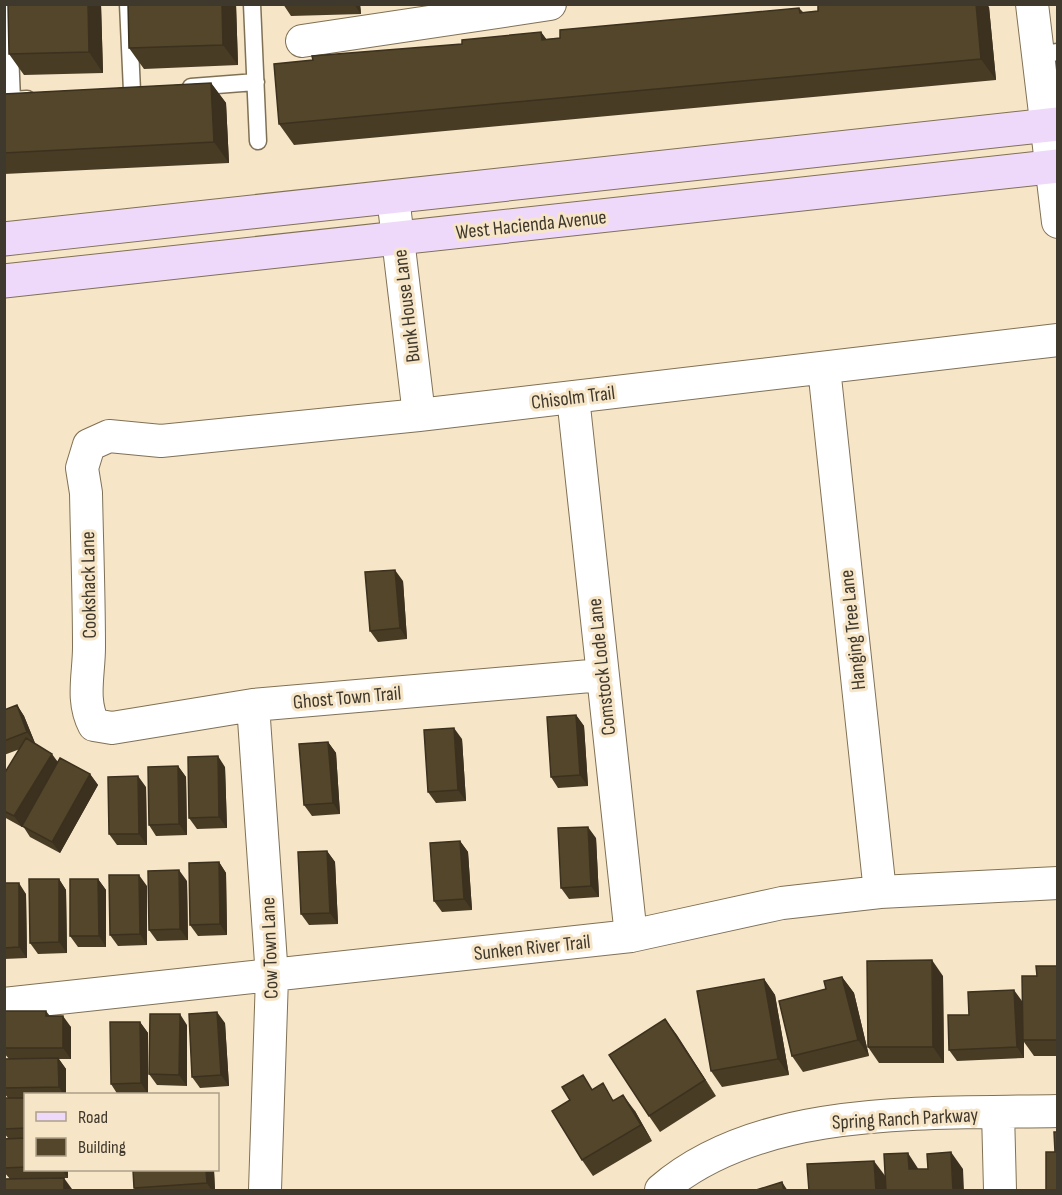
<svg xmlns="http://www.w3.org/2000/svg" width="1062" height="1195" font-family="'Sofia Sans Condensed',sans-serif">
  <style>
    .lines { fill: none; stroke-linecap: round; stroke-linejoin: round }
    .lane-casing { stroke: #807155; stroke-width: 19 }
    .street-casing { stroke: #807155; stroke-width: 34 }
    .secondary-casing { stroke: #807155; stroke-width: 35 }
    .lane { stroke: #fff; stroke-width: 16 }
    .street { stroke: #fff; stroke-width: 32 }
    .secondary { stroke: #efd9fb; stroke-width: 33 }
    .wall { fill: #483c25 }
    .shaded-wall { fill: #3b311e }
    .building { fill: #54462b; stroke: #3b311e; stroke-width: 1.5 }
    .labels { text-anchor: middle; stroke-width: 6; stroke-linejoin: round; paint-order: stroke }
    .street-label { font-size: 20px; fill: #3f382c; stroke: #f6e5c7 }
  </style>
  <rect width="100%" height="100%" fill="#f6e5c7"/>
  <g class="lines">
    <g class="lane-casing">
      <path id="lane" d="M8,4l4,96 15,-1
        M128,4l4,87
        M252,4l6,137
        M1036,55l22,-3
        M191,87l65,-5"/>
    </g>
    <g class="street-casing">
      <path id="street" d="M1032,4l26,218
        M302,41l248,-37
        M393,197l26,218
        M824,368l56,524
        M573,397l58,539
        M602,675l-349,30 -141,23 -18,-3c-13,-25 -5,-50 -5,-78 0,-51 -2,-103 -3,-154l-4,-25 7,-23 20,-9 52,5 258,-26 639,-75
        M253,705l19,272 -7,213
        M4,1004l627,-68 151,-33 98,-11 178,-9
        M998,1112l2,78
        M661,1190c101,-87 271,-76 397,-79"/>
    </g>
    <g class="secondary-casing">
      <path id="secondary" d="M4,239l1054,-115
        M4,281l1054,-115"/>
    </g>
    <use href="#lane" class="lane"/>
    <use href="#street" class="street"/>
    <use href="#secondary" class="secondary"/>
  </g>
  <path class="wall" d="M101,4l2,69 -79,2 -15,-21z
    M128,4h108l2,61 -94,4 -15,-21z
    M283,4h77l1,10 -70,2z
    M989,7l7,73 -702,65 -15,-21 34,-64 149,-16 79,-12 5,7 14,-1 239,-30 4,4z
    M211,83l15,20 3,60 -225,11v-80z
    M403,581l4,58 -29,3 -8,-11z
    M17,705l7,11 11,27h-1l24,19 32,12 8,11 -38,68 -30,-16 -7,-11 -1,1 -18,-10v-43l16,-25 -16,6v-45z
    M576,715l8,11 4,60 -30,2 -7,-11z
    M462,739l4,62 -30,2 -8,-11z
    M328,742l8,11 4,61 -28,2 -8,-11z
    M178,766l8,11 1,58 -31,1 -7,-11z
    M225,767l2,61 -30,1 -8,-11z
    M146,787l1,58h-30l-8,-11z
    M596,838l3,59 -30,2 -8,-11z
    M460,841l8,11 4,58 -30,2 -8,-11z
    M327,851l8,11 3,62 -29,1 -8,-11z
    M219,862l7,11 1,62 -29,1 -8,-11z
    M59,879l7,11 1,63 -29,1 -8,-11z
    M98,879l8,11v57h-28l-8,-11z
    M187,881l1,59 -31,1 -8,-11z
    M4,883l22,11 1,64 -23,1z
    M147,886v59l-29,1 -8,-11z
    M1058,966v90h-24l-10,-14v16l-67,3 -8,-11 20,-35 53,-14v14l15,-39z
    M943,976l1,87h-65l-11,-16z
    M842,977l12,16 15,63 -66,16 -11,-16 34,-67z
    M764,979l11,16 14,80 -67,12 -11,-16z
    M4,1011h42l4,5 21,11v32h-12l7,10v26h-40v75h42v8l-58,1 -6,-7v-33l4,-1 -4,-5v-35h4l-4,-5v-34h5l-5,-6z
    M665,1019l51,77 -56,36 -11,-16z
    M140,1022l8,11v61l-30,1 -7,-11z
    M225,1023l4,63 -29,2 -8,-11z
    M187,1025v61l-30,-1 -8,-11z
    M593,1089l42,22 17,30 -59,35 -11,-16z
    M214,1170l1,21h-79l-2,-3z"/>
  <path class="shaded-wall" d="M88,4h13l2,69 -14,-21z
    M222,4h14l2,61 -15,-20z
    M354,4h6l1,10z
    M976,4h11l2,3 7,73 -15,-21z
    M541,32l15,20 -14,-12z
    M211,83l15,20 3,60 -15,-21z
    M395,570l8,11 4,58 -7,-11z
    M17,705l7,11 11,27 -8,-11z
    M576,715l8,11 4,60 -8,-11z
    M454,728l8,11 4,62 -8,-11z
    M328,742l8,11 4,61 -7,-11z
    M52,754l8,11 -38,62 -8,-11z
    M218,756l7,11 2,61 -8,-11z
    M178,766l8,11 1,58 -8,-11z
    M90,774l8,11 -38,68 -8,-11z
    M138,776l8,11 1,58 -8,-11z
    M588,827l8,11 3,59 -8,-11z
    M460,841l8,11 4,58 -8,-11z
    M327,851l8,11 3,62 -8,-11z
    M219,862l7,11 1,62 -7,-11z
    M179,870l8,11 1,59 -8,-11z
    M139,875l8,11v59l-7,-11z
    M59,879l7,11 1,63 -8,-11z
    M98,879l8,11v57l-7,-11z
    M19,883l7,11 1,64 -8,-11z
    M932,960l11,16 1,87 -11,-16z
    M842,977l12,16 15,63 -11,-16z
    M764,979l11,16 14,80 -11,-16z
    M1014,990l8,11 2,39h-1l1,2v16l-7,-11z
    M217,1012l8,11 4,63 -8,-11z
    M180,1014l7,11v61l-8,-11z
    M63,1016l8,11v32l-8,-11z
    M665,1019l12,16 39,61 -11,-16z
    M140,1022l8,11v61l-7,-11z
    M58,1058l8,11v26h-2l-5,-8z
    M623,1095l12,16 17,30 -11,-16z
    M951,1152l12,17 1,22h-11z
    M908,1153l11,17 -10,-1z
    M874,1161l12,16v14h-10z
    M62,1170h6v8z
    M206,1170h8l1,21h-3l-5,-8z
    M64,1178l8,11v2h-8z
    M782,1182l6,9h-4z"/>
  <path class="building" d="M8,4h80l1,48 -80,2z
    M128,4h94l1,41 -94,3z
    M818,4h158l5,55 -702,65 -5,-60 39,-4 -1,-4 150,-12v-4l79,-8 1,8 18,-2v-8l239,-22 1,5 18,-2z
    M211,83l3,59 -210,11v-59z
    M395,570l5,58 -30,3 -5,-59z
    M17,705l10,27 -23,9v-31z
    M576,715l4,60 -29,2 -4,-60z
    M454,728l4,62 -30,2 -4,-62z
    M26,738l26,16 -38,62 -10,-5v-37z
    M328,742l5,61 -29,2 -5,-61z
    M218,756l1,61 -30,1 -1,-61z
    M60,758l30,16 -38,68 -30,-16z
    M178,766l1,58 -30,1 -1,-58z
    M138,776l1,58h-30l-1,-57z
    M588,827l3,59 -30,2 -3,-60z
    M460,841l4,58 -30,2 -4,-58z
    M327,851l3,62 -29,1 -3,-62z
    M219,862l1,62 -30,1 -1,-62z
    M179,870l1,59 -31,1 -1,-59z
    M109,875h30l1,59 -30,1z
    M29,879h30v63l-29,1z
    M70,879h28l1,57h-29z
    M4,883h15v64l-15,1z
    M932,960l1,87h-65l-1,-86z
    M1036,966h22v74h-35l-1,-64h15z
    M842,977l16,63 -66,16 -13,-55 47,-12 -2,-8z
    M764,979l14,80 -67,12 -14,-80z
    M1014,990l3,57 -68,3 -1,-35h21l-1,-23z
    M4,1011h42v5h17v32h-59z
    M217,1012l4,63 -29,2 -3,-63z
    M150,1014h30l-1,61 -30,-1z
    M665,1019l40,61 -56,36 -40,-61z
    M110,1022h30l1,61 -30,1z
    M58,1058l1,29 -55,1v-29z
    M583,1075l9,15 11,-7 10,18 10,-6 18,30 -59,35 -30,-49 18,-11 -8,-13z
    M4,1098h22v30l-22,1z
    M1054,1132h4v59h-12v-39h9z
    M26,1138v29l-22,1v-29z
    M951,1152l2,39h-67l-2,-37 24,-1 1,16h19l-1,-15z
    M874,1161l2,30h-67l-2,-27z
    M133,1170h73l1,13 -73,5z
    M64,1178v13h-60v-12z
    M782,1182l2,9h-31z"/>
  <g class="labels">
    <g class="street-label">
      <text transform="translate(531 224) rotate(-6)" y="7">West Hacienda Avenue</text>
      <text transform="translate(406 306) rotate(-97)" y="7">Bunk House Lane</text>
      <text transform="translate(573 397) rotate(-7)" y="7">Chisolm Trail</text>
      <text transform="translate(88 585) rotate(-91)" y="7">Cookshack Lane</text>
      <text transform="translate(852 630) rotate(-96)" y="7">Hanging Tree Lane</text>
      <text transform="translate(601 667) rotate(-96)" y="7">Comstock Lode Lane</text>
      <text transform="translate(347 697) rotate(-5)" y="7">Ghost Town Trail</text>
      <text transform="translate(532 947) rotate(-6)" y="7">Sunken River Trail</text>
      <text transform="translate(269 948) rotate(-92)" y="7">Cow Town Lane</text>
      <text transform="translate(905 1118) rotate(-3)" y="7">Spring Ranch Parkway</text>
    </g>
  </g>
  <rect width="1062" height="1195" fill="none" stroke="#3f382c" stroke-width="12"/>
  <rect x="24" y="1093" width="195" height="78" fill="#f6e5c7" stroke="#ada089" stroke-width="1.5"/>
  <rect x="36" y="1112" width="30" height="9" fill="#efd9fb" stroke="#ada089" stroke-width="1.5"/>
  <text x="78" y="1123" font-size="18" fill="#3f382c">Road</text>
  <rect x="36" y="1138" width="30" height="18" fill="#54462b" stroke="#ada089" stroke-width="1.5"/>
  <text x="78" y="1153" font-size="18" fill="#3f382c">Building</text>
</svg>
